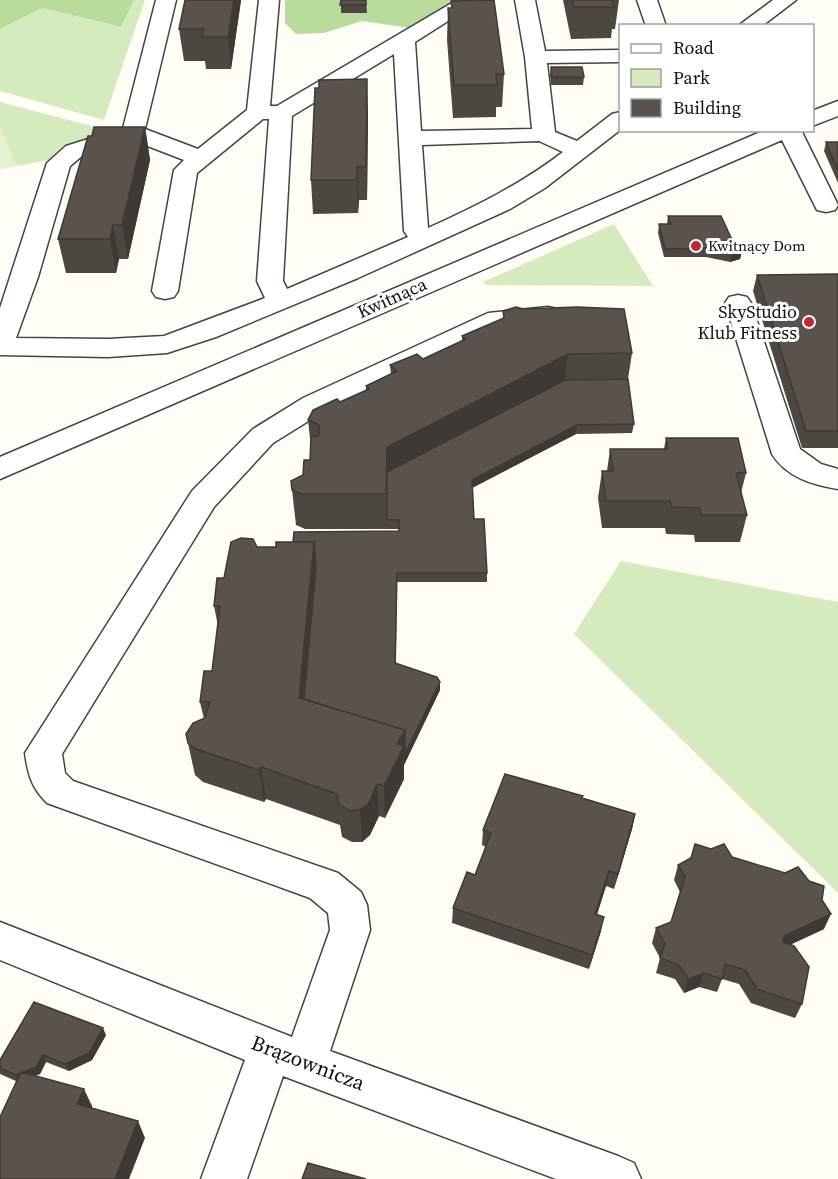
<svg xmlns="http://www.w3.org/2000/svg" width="838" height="1179" font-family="'Source Serif 4',serif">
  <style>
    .green { fill: #d5ebbd }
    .forest { fill: #b9dc9c }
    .pitch { fill: #e6f2cf }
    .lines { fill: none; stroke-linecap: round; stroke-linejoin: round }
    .minor-casing { stroke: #444; stroke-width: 3 }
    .minor { fill: #fff; fill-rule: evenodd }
    .wall { fill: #4d4742 }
    .shaded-wall { fill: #3f3936 }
    .building { fill: #5a524d; stroke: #3f3936; stroke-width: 1.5 }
    .poi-dot { fill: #c4262e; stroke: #fff; stroke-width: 2 }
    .labels { text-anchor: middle; stroke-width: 6; stroke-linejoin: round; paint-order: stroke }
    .far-poi-label { font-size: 15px; fill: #111; stroke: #fff; text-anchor: start }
    .street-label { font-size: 18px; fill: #111; stroke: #fff }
    .poi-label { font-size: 18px; fill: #111; stroke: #fff; text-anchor: end }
    .near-street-label { font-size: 21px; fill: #111; stroke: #fff }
  </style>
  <rect width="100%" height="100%" fill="#fffdf5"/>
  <path class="green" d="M134,0h11l-41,120 -104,-29v-62l42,-21 78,19z
    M0,102l111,29 -51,27 -60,11z
    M614,224l39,62 -167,-1 -3,-3z
    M621,561l217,41v291l-264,-259z"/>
  <path class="forest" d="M0,0h134l-13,27 -79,-19 -42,21z
    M285,0h171l-46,28 -48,-7 -38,12 -28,1 -11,-11z"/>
  <path class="pitch" d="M0,128l17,37 -17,4z"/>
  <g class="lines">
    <g class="minor-casing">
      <path id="minor" d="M156,0h20l-31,129 53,20 49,-39 12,-110h20l-9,106h7l180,-106h24l-66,42 6,89 111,-2 -7,-72 -10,-57h20l10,51 75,-1v12l-73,1 8,69 22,9 35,-27 8,-2v18l-75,58 -35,21 -152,69 -142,59 -49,16 -59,4 -108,-2v-47l47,-145 19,-17 57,-18zM394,54l10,177 4,6 -121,52 -4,-8 9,-165zM263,119h6l-12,162 8,17 -101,38 -56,3 -92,-1 22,-61 32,-111 12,-10 50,-16 52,20 -10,10 -22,121 4,6 9,2 9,-2 4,-6 19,-118zM539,141l24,11c-42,32 -86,54 -135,76l-6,-83z
        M637,0h20l9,26h-20z
        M773,0h23l-34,26h-24z
        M838,101v15l-26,10v-15z
        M765,130h36l37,75 -3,5 -9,2 -9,-2 -35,-70 -782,339v-22z
        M738,295l9,2 4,6 49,146 21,15 17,5v20c-25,-4 -52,-12 -66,-35l-47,-151 4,-6z
        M548,307l9,2 4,6 -4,6 -54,6 -180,85 -50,31 -59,64 -152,247 3,19 8,8 265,92 23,19 6,13 3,25 -40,121 288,105 16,7 7,16h-85l-273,-103 -36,103h-46l44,-119 -245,-100v-38l292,115 38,-107 -2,-17 -18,-15 -263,-95c-16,-16 -19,-29 -22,-50l167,-262 61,-62 50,-31 185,-85z"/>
    </g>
    <use href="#minor" class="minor"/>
  </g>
  <path class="wall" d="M241,0l-10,69h-25l-1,-8h-21l-5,-32z
    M341,0h25l1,13h-26z
    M563,0h56l-4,29h-3l-1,9 -40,1z
    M451,1l53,73 -2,33h-6v10l-43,1 -6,-78 1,-32h3z
    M551,67l33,10 -1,8h-32l-1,-10z
    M368,112l-1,88h-8l-1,13 -45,1 -2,-34z
    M145,127l5,33 -22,99h-9l-3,14h-50l-8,-34 34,-103z
    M826,142h12v41l-14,-32z
    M668,216l66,28 8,7 -2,8 -10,3 -24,-5h-42l-6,-24 1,-9h8z
    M838,274v174h-36l-49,-157 4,-16z
    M503,311l129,42 -4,26 6,45 -2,9 -56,1 -104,54 2,31 13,54v9h-90l-1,81 44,27 -36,75v14l-19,39 -6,-2 -9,19 -8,7h-10l-10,-5 -2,-12 -74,-26 -2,3 -61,-20 -8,-7 -9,-41 18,-15 -4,-17 12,-31 6,-45 -4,-20 10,-28 33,-31h19l17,-5 106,-11v-2h-94l-9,-4 -5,-44 12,-6 7,-15 1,-12 -3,-28 32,-18 26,-12v-4l25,-11 -1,-10 33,-6 39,-18v-5l41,-18z
    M666,438l80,35 -5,20 6,22 -7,27h-45l-1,-7 -28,-1 -1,-6h-63l-4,-30 4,-27h5l3,-22h54z
    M583,798l52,16 -3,15 -18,60 -8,-3 -9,29 4,16 -12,38 -137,-46 1,-15 22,-33 11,-28 -4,-2 1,-15z
    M732,857l90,43 2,29 -34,16 12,59 -7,14 -44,-15 -12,-19 -17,-5 -5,13 -18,-5 -15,6 -9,-14 -19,-6 4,-15 -8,-15 4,-15 15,-6 9,-30 -6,-12 4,-15z
    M106,1035l-14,25 -23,11 -23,-9 -6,12 -5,2 57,30v2l53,30 -145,-64v-14z"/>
  <path class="shaded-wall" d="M234,0h7l-10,69 -3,-32z
    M367,79l1,33 -1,88 -1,-33z
    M145,127l5,33 -22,99 -6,-34z
    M357,167l2,33 -1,13 -1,-33z
    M113,225l6,34 -3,14 -6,-34z
    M742,251l-2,8 -10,3 2,-9z
    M568,354l-4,34 -177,132v-73z
    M577,425l-1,9 -104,54v-8z
    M314,542l3,35 -14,154 -4,-33z
    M440,682v8l-36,75v14l-19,39 -1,-32 13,-42 8,-14z
    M261,767l5,32 -2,3 -5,-32z
    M377,784l2,32 -9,19 -8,7 -2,-32z
    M635,814l-3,15 -18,60 4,-15z
    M609,871l-3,15 -14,43 3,-15z
    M831,914l-7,15 -46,21 6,-14z
    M604,917l-3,14 -12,38 3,-14z
    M704,973l-5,14 -15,6 4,-14z
    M103,1028l3,7 -14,25 -23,11 -4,-7z
    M43,1055l3,7 -6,12 -20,8 -4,-7z
    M84,1089l8,17 -6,15 -9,-17z
    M138,1121l7,17 -16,41h-14z"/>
  <path class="building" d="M185,0h49l-6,37h-26l2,-8h-25z
    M341,0h25v5h-26z
    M494,0l10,74h-8l1,11h-43l-6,-77h4l-1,-7z
    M572,0h40l2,7h-40z
    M551,67h31l2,10h-32z
    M367,79l-1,88h-9v13h-46l4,-92h4v-8z
    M94,127h51l-23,98h-9l-3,14h-52l30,-103h4z
    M826,142h12v28z
    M668,216h53l13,28 6,2 2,5 -10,2 -24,-5 -43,1 -6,-25h12z
    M838,274v157h-32l-49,-156z
    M516,307l7,2 54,-2 47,2 8,44 -64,1 -181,93 -1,47h-84l-10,-4 -1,-9 12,-6 1,-15h6l1,-23 8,-1v-11l-11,-5 5,-10 24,-11 3,3 29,-13 -3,-3 31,-15 -7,-6 27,-11 6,5 43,-20 -4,-3 42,-18 -1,-7z
    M628,379l6,45 -57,1 -105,55 2,39h10l3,54h-90l-2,90 42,14 3,5 -35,72v-24l-101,-31 12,-131 -2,-26h-21l1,-10 105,-1v-11h-12v-48l178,-92z
    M666,438h72l8,35h-10l11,42h-46l-1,-7 -28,-1 -2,-6h-64l-4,-30h11l-3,-22h58z
    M241,538l12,1 4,8h19v-5h38l-15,156 106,32 -8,14 7,2 -20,40 -7,-2 -8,19 -9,7 -10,1 -11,-6 -2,-11 -76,-27 -2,3 -63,-21 -8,-6 -2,-9 7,-11 12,-5 5,-16h-10l4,-31h8l8,-65h-6l3,-28h7l7,-36z
    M505,774l78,22 -1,2 53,16 -17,60 -9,-3 -14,43 9,3 -12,38 -139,-47 14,-36 8,3 16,-42 -8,-3z
    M695,844l16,5 13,-5 8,13 53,16 13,-6 11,14 15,5 -2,14 9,14 -47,22 -1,6 11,4 15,21 -7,37 -45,-15 -12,-19 -20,-6 -3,15 -18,-6 -16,6 -9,-14 -19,-7 5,-14 -9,-16 15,-6 14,-45 -7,-12 13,-7z
    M34,1002l69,26 -14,25 -24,11 -22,-9 -7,12 -20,8 -16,-7v-8z
    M21,1072l63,17 -7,15 61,17 -23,58h-115v-62z
    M308,1163l58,16h-64z"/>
  <g class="poi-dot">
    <circle cx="696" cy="246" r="6"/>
    <circle cx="809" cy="322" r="6"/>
  </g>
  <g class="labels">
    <g class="far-poi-label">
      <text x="708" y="251">Kwitnący Dom</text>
    </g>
    <g class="street-label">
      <text transform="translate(392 298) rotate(-24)" y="6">Kwitnąca</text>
    </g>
    <g class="poi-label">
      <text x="797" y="318">SkyStudio<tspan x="797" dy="21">Klub Fitness</tspan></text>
    </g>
    <g class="near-street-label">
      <text transform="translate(308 1063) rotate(21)" y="7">Brązownicza</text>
    </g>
  </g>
  <rect x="619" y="24" width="195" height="108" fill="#ffffff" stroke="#a0a0a0" stroke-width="1.5"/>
  <rect x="631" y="44" width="30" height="9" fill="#ffffff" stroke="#a0a0a0" stroke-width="1.5"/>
  <text x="673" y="54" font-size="18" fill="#111111">Road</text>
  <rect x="631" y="69" width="30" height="18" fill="#d5ebbd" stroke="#a0a0a0" stroke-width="1.5"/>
  <text x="673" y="84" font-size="18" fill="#111111">Park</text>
  <rect x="631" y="99" width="30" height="18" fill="#5a524d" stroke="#a0a0a0" stroke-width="1.5"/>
  <text x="673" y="114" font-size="18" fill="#111111">Building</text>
</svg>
